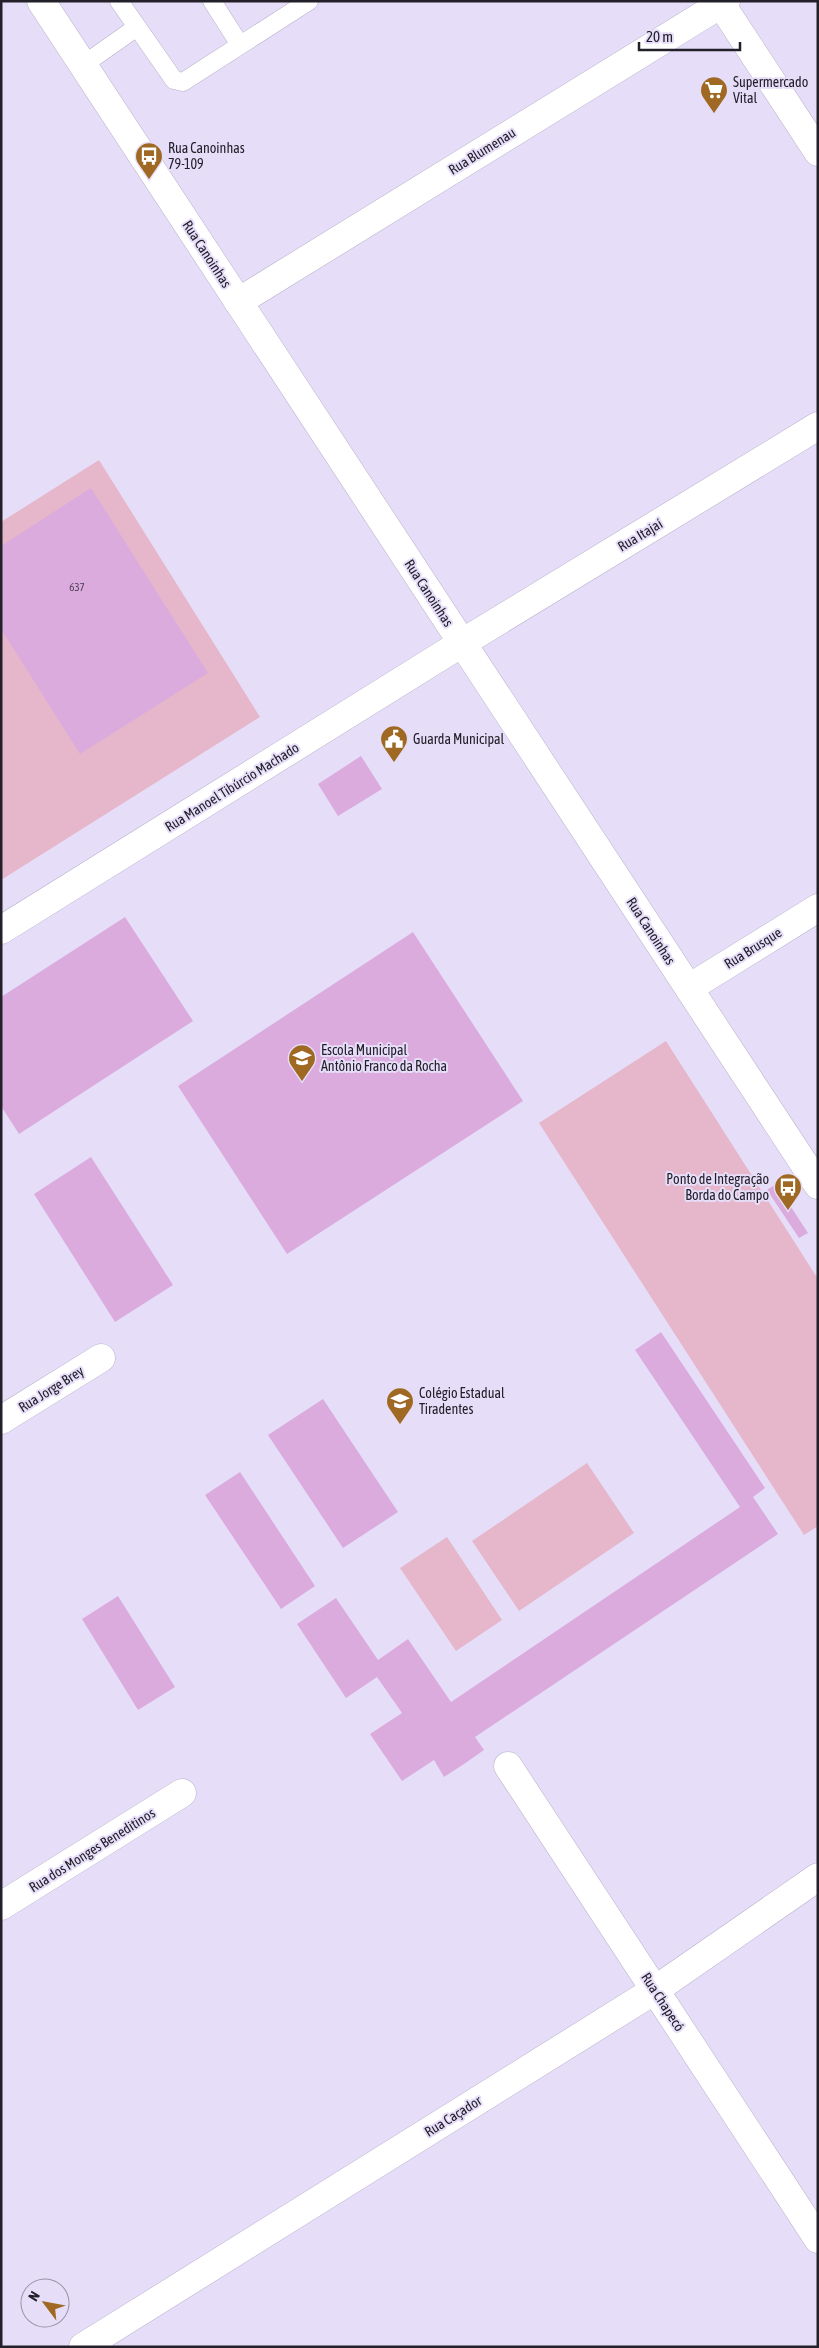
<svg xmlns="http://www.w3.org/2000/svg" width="819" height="2348" font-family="'Asap Condensed',sans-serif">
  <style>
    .green { fill: #e6b6cb }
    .building { fill: #dbabde }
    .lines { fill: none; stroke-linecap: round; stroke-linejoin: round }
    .service-casing { stroke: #b8b1ca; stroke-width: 19 }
    .minor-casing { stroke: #b8b1ca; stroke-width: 29 }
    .tertiary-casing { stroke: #b8b1ca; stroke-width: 29 }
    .service { stroke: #fff; stroke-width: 18 }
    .minor { stroke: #fff; stroke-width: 28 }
    .tertiary { stroke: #fff; stroke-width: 28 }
    .labels { text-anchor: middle; stroke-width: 4; stroke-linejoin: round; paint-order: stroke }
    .number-label { font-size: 11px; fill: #514357 }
    .poi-label { font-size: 14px; fill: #23202a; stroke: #e6def8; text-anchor: start }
    .street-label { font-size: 14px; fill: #23202a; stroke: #e6def8 }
  </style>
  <rect width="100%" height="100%" fill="#e6def8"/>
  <path class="green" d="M99,460l161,257 -259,163v-358z
    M666,1041l152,238v247l-14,9 -265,-412z
    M587,1463l47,70 -115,78 -47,-70z
    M447,1537l55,83 -46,31 -56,-83z"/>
  <path class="building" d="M91,488l117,185 -128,81 -79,-125v-83z
    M361,756l21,33 -44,27 -20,-32z
    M125,917l68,104 -174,113 -18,-28v-109z
    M413,932l110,169 -236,153 -109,-168z
    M91,1157l82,128 -58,37 -81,-128z
    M776,1184l32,49 -9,5 -32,-48z
    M661,1332l104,156 -12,9 25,37 -303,203 9,13 -20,14 -20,13 -10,-17 -32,21 -32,-47 32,-21 -25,-36 -31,21 -49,-74 39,-26 42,62 30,-21 43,63 289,-195 -105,-157z
    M323,1399l75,113 -55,36 -75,-113z
    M240,1472l75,114 -34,23 -76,-114z
    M118,1596l57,91 -37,23 -56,-91z"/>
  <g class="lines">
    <g class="service-casing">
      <path id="service" d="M119,1l55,79 9,2 126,-81
        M212,1l28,44
        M83,65l54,-38"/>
    </g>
    <g class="minor-casing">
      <path id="minor" d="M719,1l99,151
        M238,302l488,-301
        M1,930l461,-287 356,-217
        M689,988l129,-80
        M1,1420l100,-62
        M508,1766l310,473
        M1,1906l181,-113"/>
    </g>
    <g class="tertiary-casing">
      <path id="tertiary" d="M41,1l777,1184
        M83,2347l572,-357 163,-113"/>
    </g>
    <use href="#service" class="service"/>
    <use href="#minor" class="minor"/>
    <use href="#tertiary" class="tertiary"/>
  </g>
  <defs>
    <g id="supermarket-pin" transform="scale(1.4375)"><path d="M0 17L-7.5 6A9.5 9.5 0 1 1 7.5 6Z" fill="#9f6823" stroke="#e6def8"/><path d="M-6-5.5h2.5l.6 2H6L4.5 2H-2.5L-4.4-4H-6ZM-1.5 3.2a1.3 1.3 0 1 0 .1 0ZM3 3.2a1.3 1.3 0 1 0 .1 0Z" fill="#fff"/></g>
    <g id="bus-pin" transform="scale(1.4375)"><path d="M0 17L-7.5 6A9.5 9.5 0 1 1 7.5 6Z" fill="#9f6823" stroke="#e6def8"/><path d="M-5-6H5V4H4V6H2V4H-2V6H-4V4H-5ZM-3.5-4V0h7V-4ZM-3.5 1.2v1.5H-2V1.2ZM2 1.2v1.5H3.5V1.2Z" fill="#fff"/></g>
    <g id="civic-pin" transform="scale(1.4375)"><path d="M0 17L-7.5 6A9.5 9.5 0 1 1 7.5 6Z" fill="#9f6823" stroke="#e6def8"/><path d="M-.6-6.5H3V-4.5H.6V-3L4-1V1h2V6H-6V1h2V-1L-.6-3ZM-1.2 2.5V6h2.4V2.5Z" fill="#fff"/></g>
    <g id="school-pin" transform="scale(1.4375)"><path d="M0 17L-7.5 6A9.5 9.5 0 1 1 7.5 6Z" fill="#9f6823" stroke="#e6def8"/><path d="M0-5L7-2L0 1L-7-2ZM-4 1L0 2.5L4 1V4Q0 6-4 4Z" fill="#fff"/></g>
  </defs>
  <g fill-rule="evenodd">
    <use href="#supermarket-pin" x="714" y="90"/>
    <use href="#bus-pin" x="149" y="156"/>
    <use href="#civic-pin" x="394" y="739"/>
    <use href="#school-pin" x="302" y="1058"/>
    <use href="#bus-pin" x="788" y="1187"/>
    <use href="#school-pin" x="400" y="1401"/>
  </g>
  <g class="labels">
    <g class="number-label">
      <text x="77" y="591">637</text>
    </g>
    <g class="poi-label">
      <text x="733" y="87">Supermercado<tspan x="733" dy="16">Vital</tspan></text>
      <text x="168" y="153">Rua Canoinhas<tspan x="168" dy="16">79-109</tspan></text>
      <text x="413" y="744">Guarda Municipal</text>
      <text x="321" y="1055">Escola Municipal<tspan x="321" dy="16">Antônio Franco da Rocha</tspan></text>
      <text x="769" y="1184" text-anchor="end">Ponto de Integração<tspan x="769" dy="16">Borda do Campo</tspan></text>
      <text x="419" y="1398">Colégio Estadual<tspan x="419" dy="16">Tiradentes</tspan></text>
    </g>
    <g class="street-label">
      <text transform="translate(482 151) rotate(-32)" y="5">Rua Blumenau</text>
      <text transform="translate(207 254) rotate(57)" y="5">Rua Canoinhas</text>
      <text transform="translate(640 535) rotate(-31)" y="5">Rua Itajaí</text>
      <text transform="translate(429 593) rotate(57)" y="5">Rua Canoinhas</text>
      <text transform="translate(232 787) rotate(-32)" y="5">Rua Manoel Tibúrcio Machado</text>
      <text transform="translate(651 931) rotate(57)" y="5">Rua Canoinhas</text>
      <text transform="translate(753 948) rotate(-32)" y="5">Rua Brusque</text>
      <text transform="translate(51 1389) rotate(-32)" y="5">Rua Jorge Brey</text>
      <text transform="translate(92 1850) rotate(-32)" y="5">Rua dos Monges Beneditinos</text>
      <text transform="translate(663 2002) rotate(57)" y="5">Rua Chapecó</text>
      <text transform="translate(453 2116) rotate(-32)" y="5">Rua Caçador</text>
    </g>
  </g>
  <rect width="819" height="2348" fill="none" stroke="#23202a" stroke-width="5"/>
  <g transform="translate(45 2303) rotate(302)"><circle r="24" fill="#e6def8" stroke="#9892a6"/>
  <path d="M0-4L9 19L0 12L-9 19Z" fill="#9f6823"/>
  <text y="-8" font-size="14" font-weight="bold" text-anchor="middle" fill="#23202a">N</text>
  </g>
  <path d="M639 42v8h101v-8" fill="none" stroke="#23202a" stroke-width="2.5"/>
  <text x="646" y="42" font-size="15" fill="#23202a" stroke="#e6def8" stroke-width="4" paint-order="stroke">20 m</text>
</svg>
